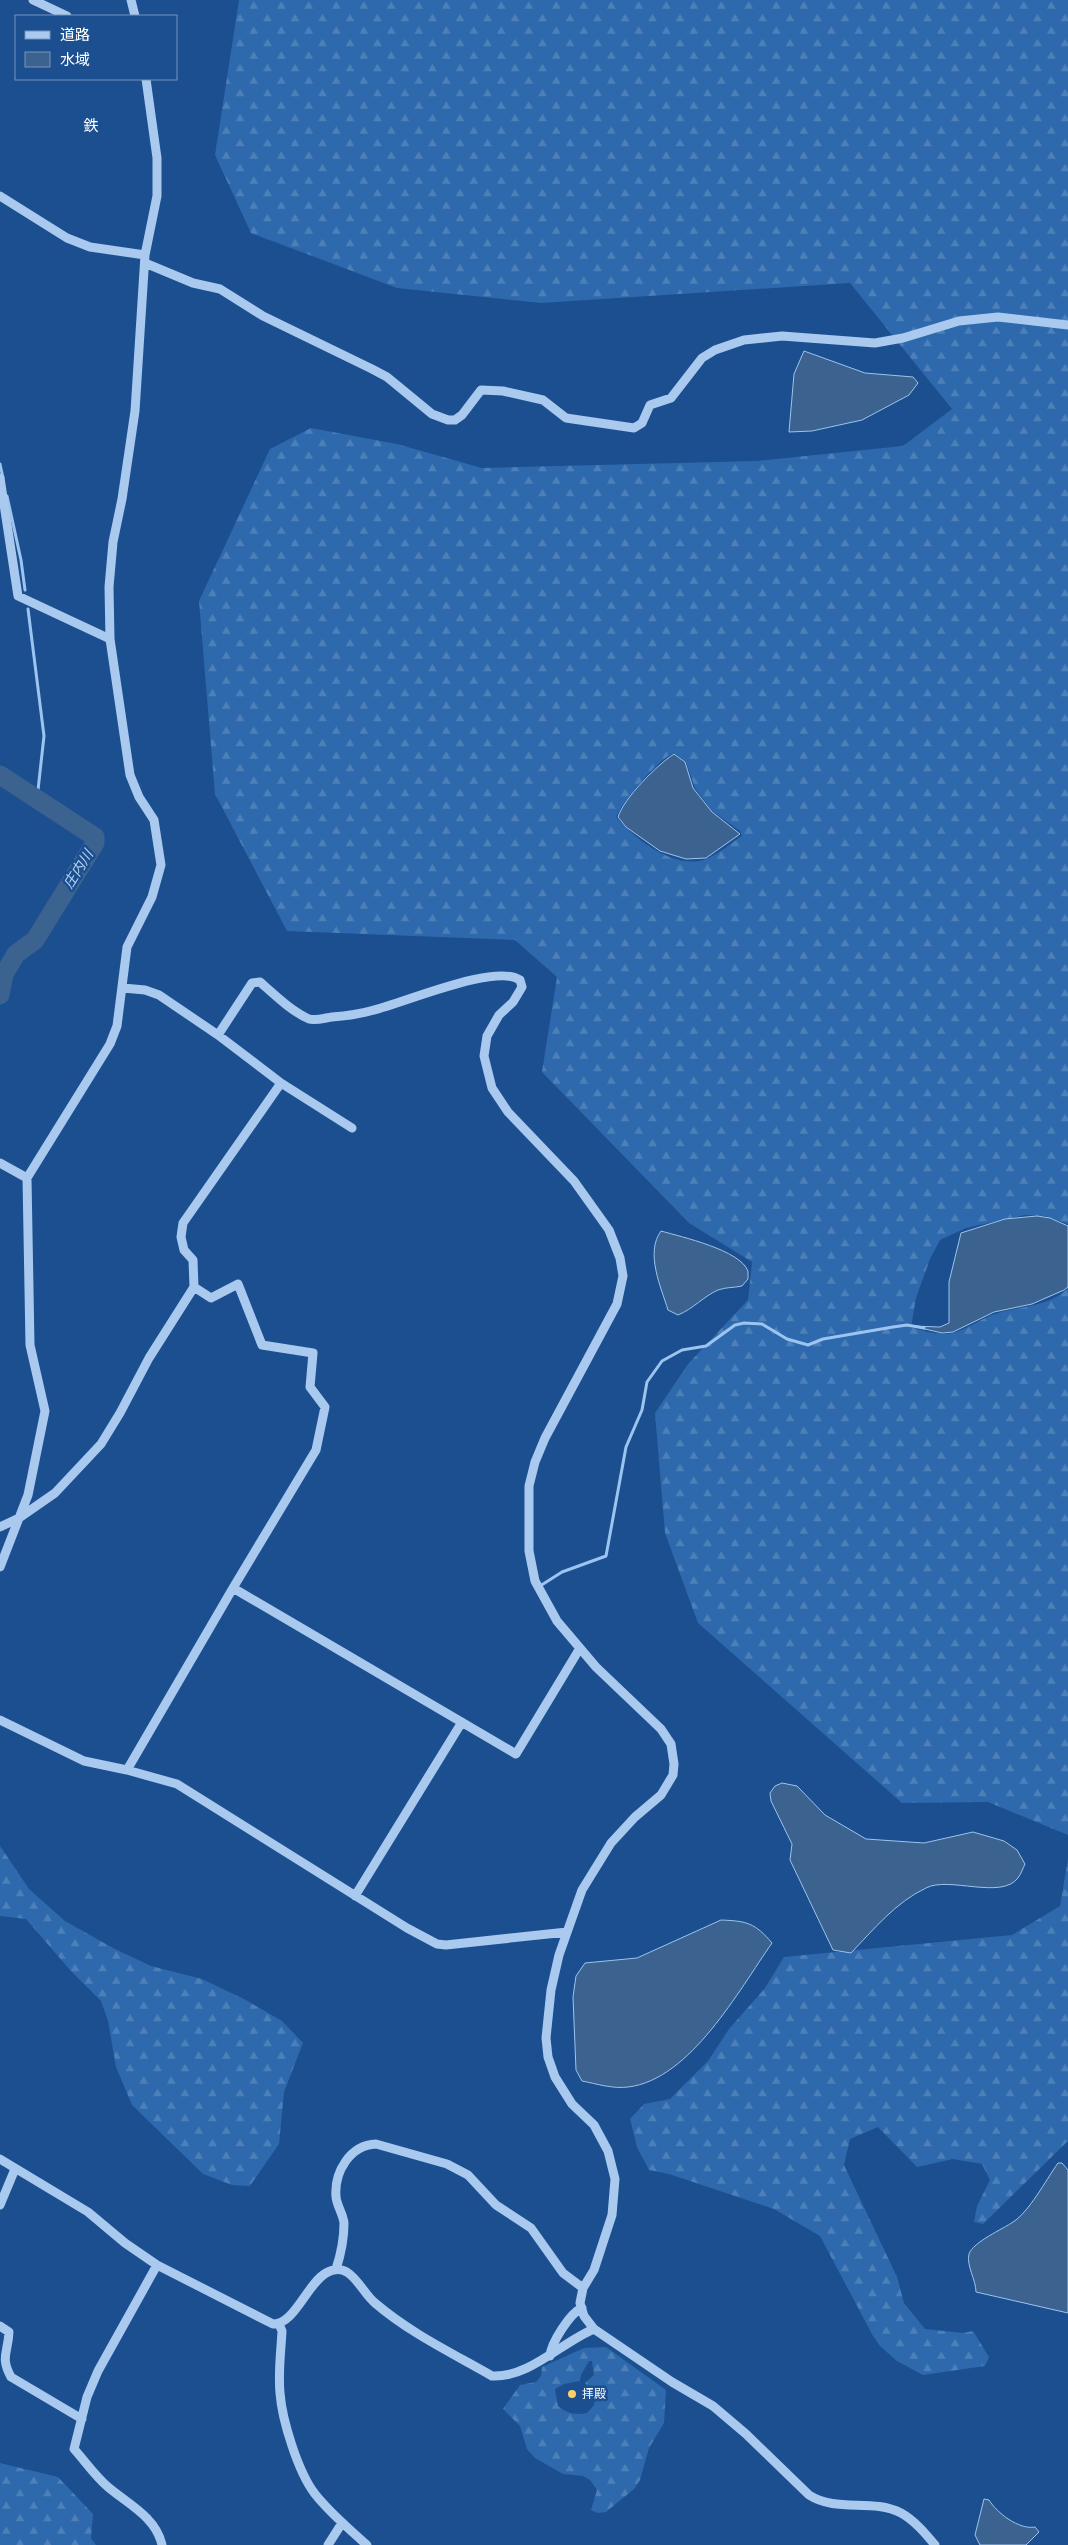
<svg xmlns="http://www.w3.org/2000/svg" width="1068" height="2545" font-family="Arial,'Noto Sans JP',sans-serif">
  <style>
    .forest { fill: url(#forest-firs); fill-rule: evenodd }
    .water { fill: #3c6290; stroke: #9cc4f0 }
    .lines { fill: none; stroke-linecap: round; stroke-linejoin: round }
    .stream { stroke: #9cc4f0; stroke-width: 3 }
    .river { stroke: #3c6290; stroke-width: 19 }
    .minor { stroke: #a9c9ee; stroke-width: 9 }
    .poi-dot { fill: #ffd166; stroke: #1b4f8f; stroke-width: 2 }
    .labels { text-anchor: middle; stroke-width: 5; stroke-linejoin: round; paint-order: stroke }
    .poi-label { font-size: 12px; fill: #fff; stroke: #1b4f8f; text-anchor: start }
    .water-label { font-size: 14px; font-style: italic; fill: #b5d3f5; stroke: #1b4f8f }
    .quarter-label { font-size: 15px; fill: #fff; stroke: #1b4f8f }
  </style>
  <defs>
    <pattern id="forest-firs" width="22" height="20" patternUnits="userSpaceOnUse" patternTransform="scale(1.25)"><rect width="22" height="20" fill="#2e69ad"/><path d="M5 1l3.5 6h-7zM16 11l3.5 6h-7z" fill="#4d80b9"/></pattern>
  </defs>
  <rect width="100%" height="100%" fill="#1b4f8f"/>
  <path class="forest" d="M239,0h829v1224l-23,-8 -20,-1 -59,13 -26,12 -10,19 -14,39 -5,29c12,4 28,9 42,6 7,-1 29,-14 39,-18 23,-9 57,-7 76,-27v547l-80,-33 -86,1 -204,-180 -33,-90 -10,-120 33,-49 60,-64 4,-38 -63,-39 -147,-151 15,-95 -42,-37 -228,-9 -72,-137 -16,-193 71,-152 41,-21 86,16 85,24 275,-7 146,-15 49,-37 -102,-126 -309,20 -144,-15 -146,-55 -36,-78zM674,753l12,9 9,26 17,23 28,20 2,5c-11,7 -23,18 -36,23 -31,12 -71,-20 -90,-42 6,-15 43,-59 58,-64z
    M0,1846l29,43 36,32 48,27 38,18 51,13 42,20 38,22 21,22 -19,49 -5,52 -29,42 -18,-1 -29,-11 -71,-69 -16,-38 -8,-46 -7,-20 -31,-31 -44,-51 -26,-3z
    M1068,1859v282l-85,83 -9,-2 3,-16 13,-26 -8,-16 -29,-5 -36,8 -39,-40 -28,12 -6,26 53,112 7,26 21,26 38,4 10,-2 16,26 -4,9 -62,9 -26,-14 -17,-15 -7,-10 -53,-100 -46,-27 -105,-35 -20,-4 -12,-23 -7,-28 14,-15 26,-5 38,-38 21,-32 36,-41 19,-31 228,-22 48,-29z
    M606,2347l60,43 -2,33 -15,25 -9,32 -6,9 -28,23 -8,1 -7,-3 6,-20 -7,-10 -7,-4 -20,-2 -28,-16 -8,-9 -7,-23 -17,-17 17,-24 16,-3 5,-6 1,-9 42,-19zM589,2361h3l2,14 -9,8 10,16 -1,6 -7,8c-12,2 -19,1 -29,-7l-3,-17 9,-5 16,-3 1,-6z
    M0,2463l58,14 35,37 -2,24 5,7h-96z"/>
  <path class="water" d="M804,351l61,22 48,4 5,6 -9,12 -47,25 -50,11 -23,1 5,-58z
    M674,754l11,8 8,26 19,24 28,22 -34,24 -20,1 -26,-8 -34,-24 -8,-10c6,-19 39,-52 56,-63z
    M1037,1216l13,2 18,8v61l-4,3 -32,14 -38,8 -41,20 -11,1 -30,-7 28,1 9,-4v-41l12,-49 44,-14z
    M661,1231c21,6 79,19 87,40v8l-6,7c-9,2 -16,1 -24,4 -14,6 -25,19 -40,25l-10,-5c-7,-23 -23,-57 -7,-79z
    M782,1783l15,3 28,29 41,24 58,4 49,-11 31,9 13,9 8,14c-2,4 -4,10 -7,14 -17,22 -69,-2 -92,10 -30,14 -53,42 -75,65l-18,-3 -43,-90 2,-16 -21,-43 -1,-8 5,-7z
    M721,1920c26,1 34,3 51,23 -33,47 -82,137 -144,144 -15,2 -31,-3 -46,-6l-6,-11 -3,-73 3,-21 9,-13 52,-5z
    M1058,2163h4l6,7v143l-92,-21c0,-12 -10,-27 -7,-38 4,-12 34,-25 44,-32 16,-10 33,-42 45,-59z
    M984,2499l5,1c8,13 30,30 46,27l4,5 -13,13h-46l-5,-10z"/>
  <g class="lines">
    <path class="stream" d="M0,464l3,14
      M7,496l14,64 4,30
      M28,609l16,127 -7,63
      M540,1586l22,-14 44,-16 20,-109 16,-37 5,-28 15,-21 20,-11 24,-4 29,-21 9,-2 18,1 25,15 21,6 15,-6 70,-12 14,-2 17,3"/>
    <path class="river" d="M0,775l95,62v6l-60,97 -19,14 -12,20 -4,21"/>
    <path class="minor" d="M33,0l34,16
      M131,0l4,16
      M0,196l67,42 23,9 55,8
      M145,263l48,20 27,6 43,27 109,53 15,8 45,37 16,6h7l7,-5 19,-25 22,1 40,9 23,18 68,10 8,-5 8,-18 21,-7 31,-40 13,-8 29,-10 38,-4 93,7 28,-5 56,-17 39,-4 70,8
      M0,478l18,118 92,43
      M123,988l22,2 14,5 59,40 63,48 71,45
      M218,1035l34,-52 8,-1c15,13 31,29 49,37 6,2 16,-1 23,-2 14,-1 28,-3 42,-7 30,-7 122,-47 146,-30l2,7 -9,15 -14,13 -12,21 -3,20 8,32 16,24 66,69 35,49 11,28 3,18 -6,28 -72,134 -10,24 -6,24v65l6,30 22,40 39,46 65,62 10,15 3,20 -1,11 -12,20 -26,22 -24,26 -29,47 -23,65 -8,35 -5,48 2,19 7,20 17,27 22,21 14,26 7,28 -3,36 -18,55 -11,18 -3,15 4,13 10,13 78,53 41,24 33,28 63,61c28,18 63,3 92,18 13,7 24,20 34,32
      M0,1163l27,15
      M0,1527l19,-9 36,-25 46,-49 19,-31 29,-55 45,-71 -1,-27 -9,-10 -3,-13 2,-14 98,-140
      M0,1567l28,-72 17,-84 -15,-66 -3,-167 83,-134 7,-18 10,-79 25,-50 9,-32 -7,-45 -15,-23 -9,-22 -20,-136 -1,-52 4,-45 9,-43 13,-88 10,-156 12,-59v-38l-11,-79
      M233,1588l283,166 64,-106
      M0,1720l84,41 43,9 50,14 230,144 30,16 9,1 121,-13
      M127,1770l106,-182 83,-138 9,-43 -15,-20 3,-34 -51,-8 -24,-61 -27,14 -17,-11
      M355,1896l107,-174
      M0,2159l88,53 37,31 32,22 116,59c21,1 34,-40 53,-51 25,-14 34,18 49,30 35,30 77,50 117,73 37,2 70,-34 102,-47
      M0,2205l15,-36
      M157,2265l-59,106 -11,26 -13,52c11,12 21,27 34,38 20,17 48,30 54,58
      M336,2269c5,-15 8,-30 8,-46 -1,-9 -7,-17 -8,-26 -2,-25 14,-52 40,-53l71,20 21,11 28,30 35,23 32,45 20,15
      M279,2324l3,7c-1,20 -4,41 -2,62 2,27 18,79 35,101 15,19 34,35 52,51
      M0,2326l9,6c-1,21 -9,25 2,45l71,42
      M550,2356c1,-13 20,-43 32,-48
      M328,2545l14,-22"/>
  </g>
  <circle class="poi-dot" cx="572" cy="2394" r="5"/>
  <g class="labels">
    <g class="poi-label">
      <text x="582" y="2398">拝殿</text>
    </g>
    <g class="water-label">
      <text transform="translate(78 869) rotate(-58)" y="5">庄内川</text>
    </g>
    <g class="quarter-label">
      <text x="91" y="131">鉄</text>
    </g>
  </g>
  <rect x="15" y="15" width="162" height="65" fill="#1b4f8f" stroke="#7695bc"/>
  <rect x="25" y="31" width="25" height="8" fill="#a9c9ee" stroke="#7695bc"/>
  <text x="60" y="40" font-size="15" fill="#ffffff">道路</text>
  <rect x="25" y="52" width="25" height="15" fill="#3c6290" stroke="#7695bc"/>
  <text x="60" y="65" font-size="15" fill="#ffffff">水域</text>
</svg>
